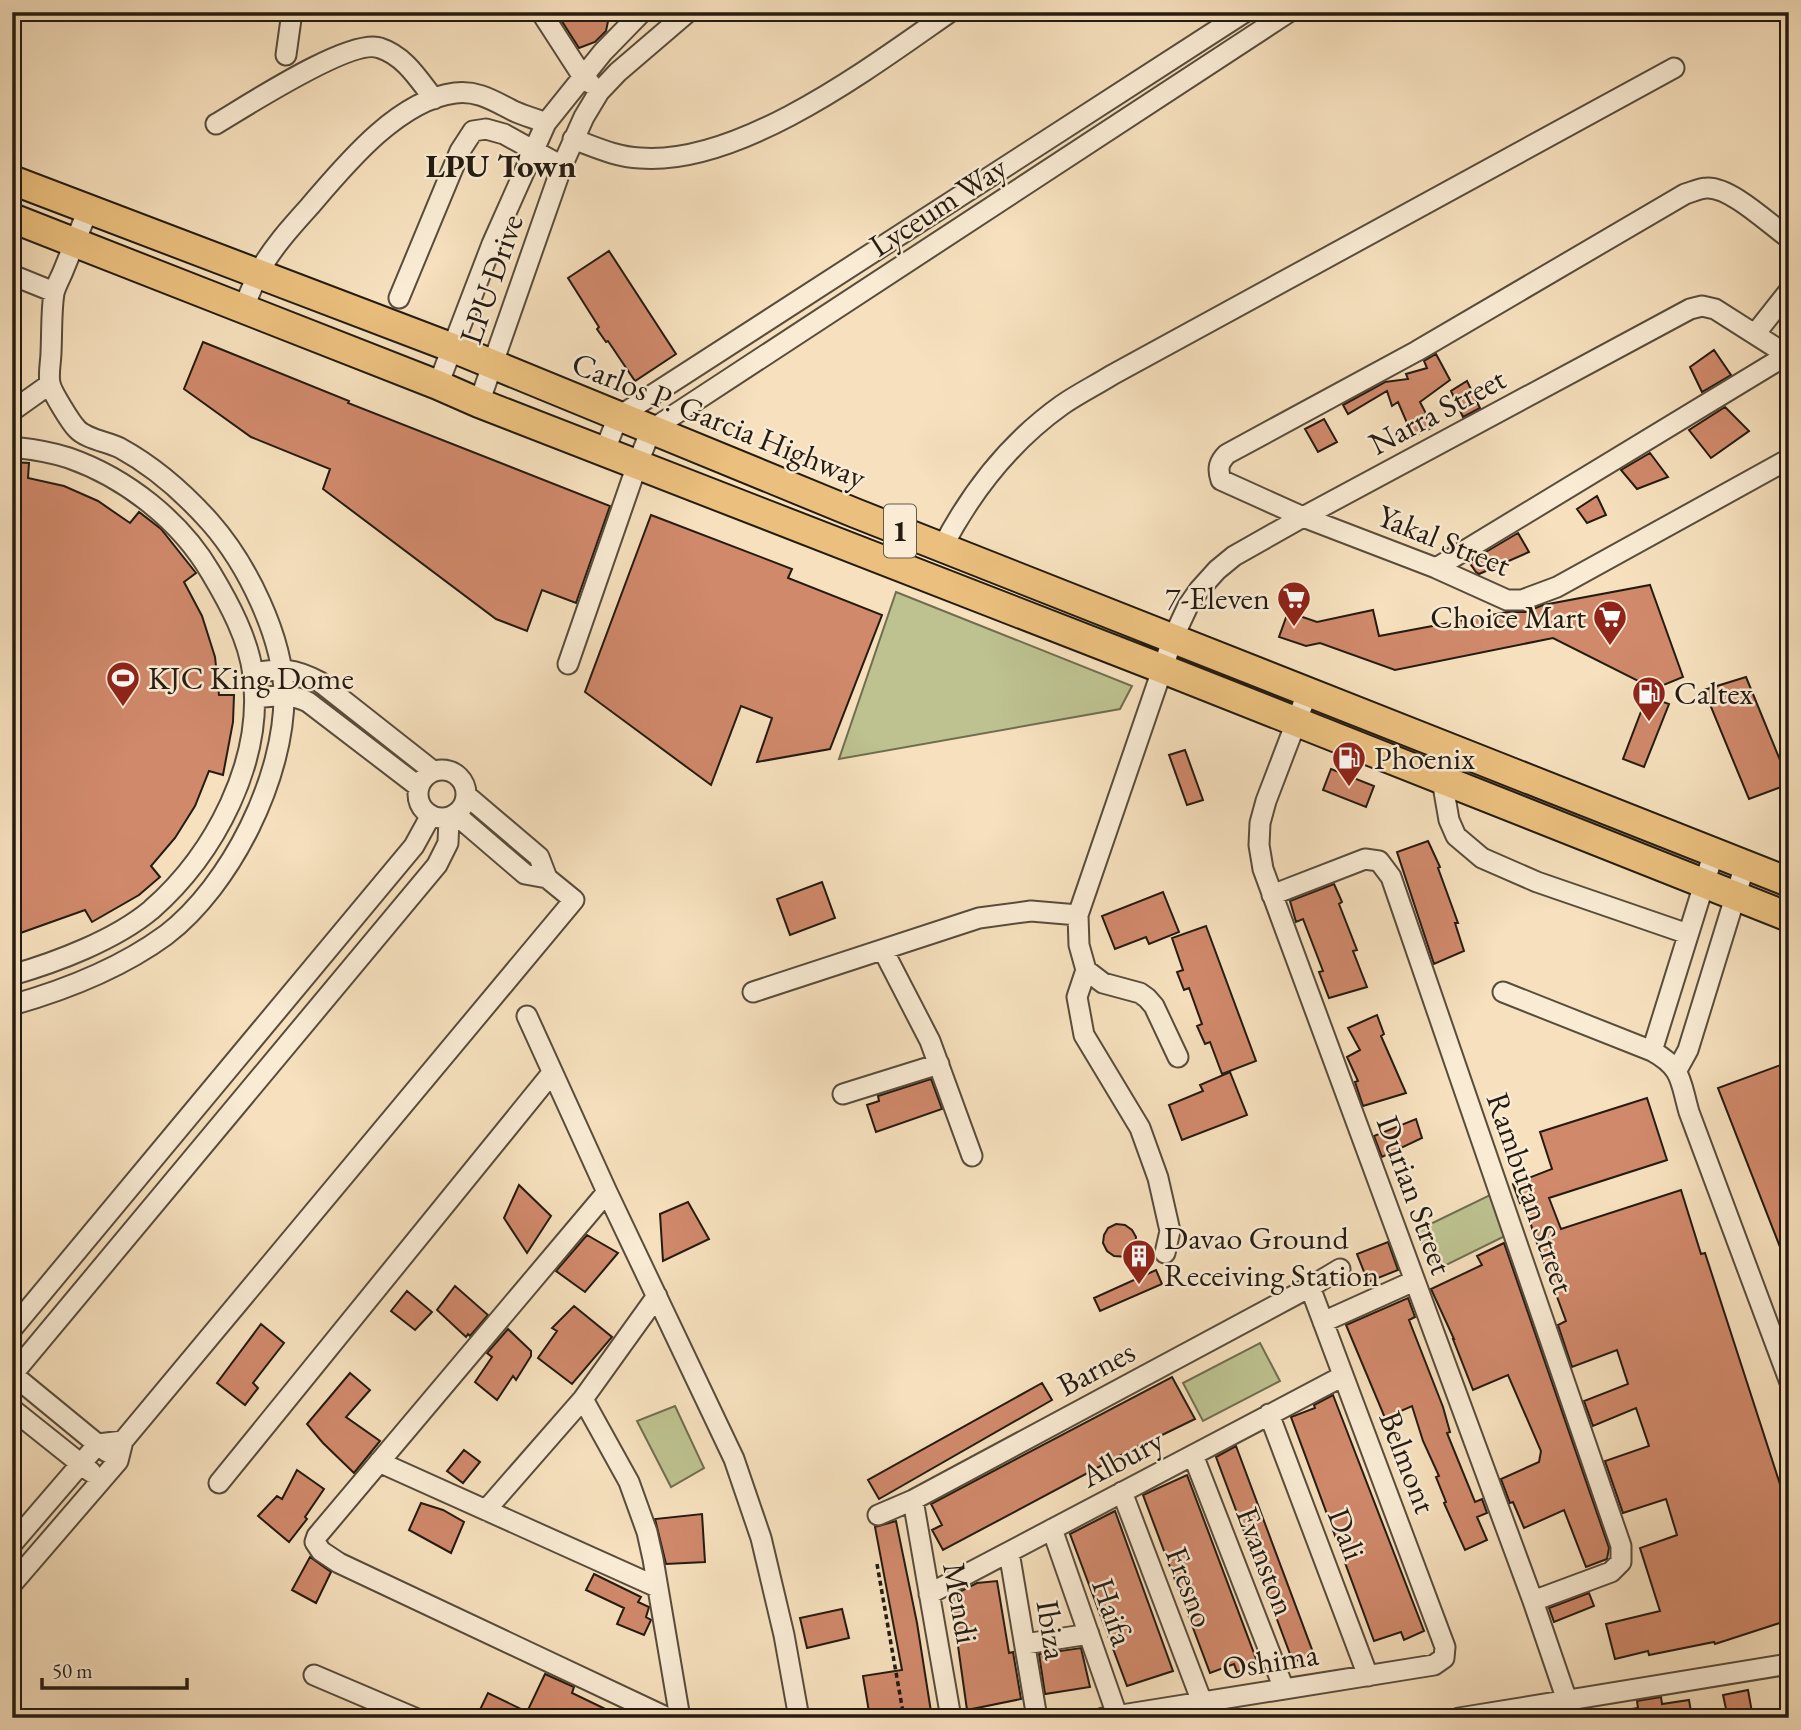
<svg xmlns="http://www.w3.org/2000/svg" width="1801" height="1730" font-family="'EB Garamond',serif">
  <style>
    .green { fill: #bdc290; stroke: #706e50; stroke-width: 2 }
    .building { fill: #d0896b; stroke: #241b11; stroke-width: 2 }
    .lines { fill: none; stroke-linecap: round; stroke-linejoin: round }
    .minor-casing { stroke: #584c3c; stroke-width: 23 }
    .highway-casing { stroke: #241b11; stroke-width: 32 }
    .path { stroke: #241b11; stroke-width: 3.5; stroke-dasharray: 5 3.5; stroke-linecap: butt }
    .minor { stroke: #f9ebd4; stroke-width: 19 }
    .highway { stroke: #ebc07e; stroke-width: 28 }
    .labels { text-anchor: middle; stroke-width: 5; stroke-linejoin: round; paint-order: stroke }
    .shield { fill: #f9ebd4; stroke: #64594c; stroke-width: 2 }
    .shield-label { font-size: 30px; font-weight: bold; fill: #241b11 }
    .street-label { font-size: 32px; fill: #241b11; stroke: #f9ebd4 }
    .poi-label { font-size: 32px; fill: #241b11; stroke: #f9ebd4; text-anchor: start }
    .neighbourhood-label { font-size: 33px; font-weight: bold; fill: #241b11; stroke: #f9ebd4 }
  </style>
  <rect width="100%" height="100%" fill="#f6e0bd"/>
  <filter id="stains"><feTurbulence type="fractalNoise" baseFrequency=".00286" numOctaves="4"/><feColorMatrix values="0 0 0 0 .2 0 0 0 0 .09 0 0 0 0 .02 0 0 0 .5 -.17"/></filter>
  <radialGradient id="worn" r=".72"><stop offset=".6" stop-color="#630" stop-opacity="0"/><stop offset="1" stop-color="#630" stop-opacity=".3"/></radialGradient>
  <path class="green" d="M896,592l236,94 -12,23 -281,50z
    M1490,1195l19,39 -73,36 -20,-39z
    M1260,1343l20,38 -77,40 -20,-38z
    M675,1406l29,62 -33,19 -34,-66z"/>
  <path class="building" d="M556,12h54l-4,19 -11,11 -16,6z
    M609,251l67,103 -41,27 -27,-40 -2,1 -9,-13 2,-2 -31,-49z
    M203,342l146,59 -1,2 262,103 -34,97 -34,-13 -15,41 -31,-12 -173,-130 7,-20 -79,-32 -67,-48z
    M1714,350l17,25 -29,17 -12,-25z
    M1436,354l14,26 -30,22 13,25 -20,10 -15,-35 -6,4 -5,-15 -39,23 -5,-9 42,-23 23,-3 -2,-5 21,-6 -3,-7z
    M1467,381l13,27 -17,9 -12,-26z
    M1725,407l24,24 -38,27 -22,-28z
    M1324,419l13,23 -19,10 -13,-23z
    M1650,453l18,24 -31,12 -16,-19z
    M12,462l17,1 -1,15 36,8 34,15 32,22 9,-11 22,17 35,44 -12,9 18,34 13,41 4,38h15l-1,27 -10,53 -14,-4 -14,35 -20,32 -24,28 9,11 -21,18 -47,27 -7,-12 -73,26z
    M1597,496l9,19 -19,8 -10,-14z
    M651,515l141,54 -4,9 94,37 -52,134 -73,13 15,-44 -31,-12 -30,79 -126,-93z
    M1518,533l11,19 -50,22 -3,-2 -7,-10z
    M1650,585l33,92 -29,12 -101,-51 -158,32 -75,-27 -14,3 -27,-9 9,-25 29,10 56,-12 6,26 128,-24h19l17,-7z
    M1746,677l43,105v2l-40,15 -45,-109z
    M1647,696l22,8 -25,63 -21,-8z
    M1185,750l18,50 -16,5 -18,-50z
    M1331,769l43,17 -8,21 -43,-17z
    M1428,841l12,26 -2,1 20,55h-3l9,28 -30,13 -37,-112z
    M822,882l13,36 -45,17 -13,-36z
    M1334,884l8,18 -3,2 18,46 -4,1 14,36 -38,11 -10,-26 4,-1 -20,-52 -7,3 -6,-21z
    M1163,892l16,40 -30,12 -3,-7 -31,12 -13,-33z
    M1206,926l50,135 -34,13 -12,-32 -5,2 -8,-18 5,-2 -13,-36 -5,2 -7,-18 6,-2 -11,-32z
    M1377,1015l7,19 -3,2 25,57 -43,13 -8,-24 3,-1 -11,-24 13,-7 -12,-22z
    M1789,1062v202l-2,1 -69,-177z
    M1230,1072l17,43 -65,25 -13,-35 34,-14 -3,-6z
    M931,1079l11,30 -66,23 -9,-27 12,-4 -1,-5z
    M1647,1098l20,62 -118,38 12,31 120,-39 20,64 4,-1 84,259v108l-74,24 -1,-2 -65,13 -1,-4 -33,8 -9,-35 54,-13 -20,-63 37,-13 -11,-36 -43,14 -18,-52 44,-15 -13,-38 -43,18 -9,-25 44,-17 -11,-34 -45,17 -14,-42 8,-4 -32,-86 -10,-34 -4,2 -7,-19 39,-15 -12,-37z
    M1416,1119l6,19 -40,19 -8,-21z
    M519,1185l32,31 -24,37 -23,-35z
    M688,1202l21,37 -46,22 -3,-47z
    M1116,1224l9,1 7,5 4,7 -1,9 -7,11 -14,-1 -7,-5 -4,-8 1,-8 4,-7z
    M587,1235l31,18 -33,39 -29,-21z
    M1388,1242l10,28 -30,12 -11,-28z
    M1504,1243l105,305 -2,11 -21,8 -22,-57 -40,18 -11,-26 -3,1 -9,-24 38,-17 2,-11 -33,-76 -35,15 -20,-51h1l-23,-50 51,-24 -5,-9z
    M1156,1270l6,14 -62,27 -6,-13z
    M455,1286l33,29 -18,21 -2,-2 -2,3 -29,-27z
    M407,1291l25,21 -17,18 -24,-19z
    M1408,1298l7,19 -6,3 34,87 7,25 -3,1 28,69 7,-3 5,14 -10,4 10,23 -22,10 -21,-47 2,-1 -10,-25 3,-1 -16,-35 -11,-35 -27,12 -39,-93z
    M574,1306l38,31 -40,47 -34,-26 19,-27 -5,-3z
    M261,1324l23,19 -31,40 5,5 -13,17 -28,-22z
    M508,1329l23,22v5l-15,24 -3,-4 -16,24 -22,-18 17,-25 -5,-4z
    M350,1373l20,17 -24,27 34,24 -26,32 -31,-30 -16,-19z
    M1172,1377l23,42 -70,34 -182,97 -11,-20 10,-5 -11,-21z
    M1042,1383l10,17 -173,99 -11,-19z
    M1333,1395l91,236 -20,9 -3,-8 -27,9 -83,-224 24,-9 -1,-3z
    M1236,1446l78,209 -21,7 -77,-205z
    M464,1450l16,12 -17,21 -16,-12z
    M297,1470l27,19 -19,28 2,2 -18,23 -31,-26 19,-20 5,3z
    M1187,1475l71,189 -21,8 -3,-8 -24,9 -67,-178z
    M421,1503l22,7 21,12 -13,31 -42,-23z
    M1115,1511l58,160 -46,15 -57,-152z
    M702,1514l3,48 -39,2 -11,-45z
    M896,1521l21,102 15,95h-62l-7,-42 39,-6 -27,-143z
    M310,1557l21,15 -15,31 -24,-13z
    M594,1574l47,23 -3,5 11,5 -3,10 5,3 -7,15 -27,-11 7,-16 -38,-18z
    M997,1581l12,72 4,-1 8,47 -54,11 -16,-114 26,-13z
    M1589,1593l5,13 -40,16 -5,-14z
    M842,1609l7,29 -42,10 -7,-30z
    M1081,1648l9,39 -45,7 -6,-40z
    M545,1674l29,13 -2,6 52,25h-148l12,-25 39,19z
    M1748,1690l5,28h-25l-5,-23z
    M1661,1697l1,7 27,-4 3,18h-61v-9l7,-1 -1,-7z"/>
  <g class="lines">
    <g class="minor-casing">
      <path id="minor" d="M541,12l42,65 7,6
        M286,55l6,-43
        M216,124c29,-17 135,-87 164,-76 25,8 39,32 54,51
        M573,139c22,8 43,18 67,19 100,8 231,-91 310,-146
        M1789,238c-20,-14 -58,-51 -82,-50 -7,0 -15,4 -22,6l-268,157 -190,103c-8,8 -10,14 -6,26l82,37 133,51 71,32h15l35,-13 232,-128
        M12,275l42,17
        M399,298l61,-147 13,-20 13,-2 18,5 58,32
        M243,309c5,-12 10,-24 15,-35 13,-25 33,-47 52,-68 35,-41 88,-106 145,-113 24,-3 40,9 61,19 9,4 20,7 30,11
        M1755,334l34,-43
        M438,385l54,-141 54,-121 57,-71 39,-40
        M479,403l83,-237 22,-49 15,-25 19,-20 70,-60
        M12,411l38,-27
        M12,447c19,2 39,5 57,11 57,20 112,63 142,115 18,30 38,67 42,102 11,86 -38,179 -102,235 -36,30 -94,52 -139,65
        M604,452l14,-35 627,-405
        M942,548c29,-56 68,-106 120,-143 16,-11 34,-20 50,-30l562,-307
        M1436,568l351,-213
        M568,664l69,-199 14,-35 638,-418
        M253,673c29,-5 41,-5 67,9l113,89
        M1308,691l-42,110 -6,22 -1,22 4,24 270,732 40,117
        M255,698c19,-2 35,-5 53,4l111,85
        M1452,748l-10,32 7,40 7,16 26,22 55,24 151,52
        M418 794a24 24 0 1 1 48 0a24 24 0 1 1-48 0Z
        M455,814l70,60 22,4
        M1714,852l-62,199c31,17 28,30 37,61l100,268
        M1272,895l93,-36 14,2 12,16 230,669v16l-10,10 -78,29
        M883,950l47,91 42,115
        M1086,970l-9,27 7,38 56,93 18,50 12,53 -5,22
        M753,992l226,-74 52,-7 47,4
        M1503,992l149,59
        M12,1005c53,-15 109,-37 154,-70 65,-50 119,-158 118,-241 -1,-57 -37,-130 -74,-172 -25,-28 -57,-56 -90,-74 -12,-6 -34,-9 -43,-19 -6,-6 -26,-38 -27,-46 -2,-9 1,-22 1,-31 1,-19 0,-40 3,-59 2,-8 7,-16 10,-24 8,-20 16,-39 24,-59
        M527,1016l80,176 127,267 27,79 23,97 15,83
        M1178,1057l-24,-51 -7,-8 -7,-5 -37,-10 -17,-13 -7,-25 -1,-30 95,-277 15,-32 11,-16 18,-20 17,-14 69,-39 387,-208 12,-3 13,3 74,47
        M1677,1070l11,-20 57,-185
        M843,1094l96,-30
        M607,1192l-290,344 -2,6 6,9 18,12 329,155
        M1323,1322l91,-41
        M12,1329l402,-483 17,-31
        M12,1374l95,78
        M12,1375l425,-510 11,-22 1,-25
        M583,1399l46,83 18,50 6,27 27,159
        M12,1409l79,63
        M1269,1414l99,262
        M1193,1455l91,234
        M379,1462l278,125
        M219,1483l333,-410
        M1122,1492l80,210
        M913,1500l38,218
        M486,1510l97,-111 74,-103
        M878,1515l35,-15 397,-213 30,-18
        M1052,1529l65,186
        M12,1544l86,-100 25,-3
        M1009,1552l28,166
        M12,1584l106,-123 5,-20 451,-541 -27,-22 -8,-21 -73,-62
        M929,1594l414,-218
        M1025,1644l64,-10
        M314,1675l101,43
        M1103,1718l331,-53 10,-7 1,-11 -135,-360
        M1459,1718l330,-54"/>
    </g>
    <g class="highway-casing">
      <path id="highway" d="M12,180l441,168 402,165 934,369
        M12,218l426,167 41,18 684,266 626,248"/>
    </g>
    <path class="path" d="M877,1564l27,154"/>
    <use href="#minor" class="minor"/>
    <use href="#highway" class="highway"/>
  </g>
  <defs>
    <g id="supermarket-pin" transform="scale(1.75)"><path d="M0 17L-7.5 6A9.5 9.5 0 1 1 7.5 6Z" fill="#8f2418" stroke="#f9ebd4"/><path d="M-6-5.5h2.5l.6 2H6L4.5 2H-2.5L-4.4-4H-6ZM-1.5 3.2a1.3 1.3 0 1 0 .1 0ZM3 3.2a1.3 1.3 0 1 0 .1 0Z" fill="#fff"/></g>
    <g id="stadium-pin" transform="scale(1.75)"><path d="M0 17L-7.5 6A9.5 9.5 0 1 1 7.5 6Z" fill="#8f2418" stroke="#f9ebd4"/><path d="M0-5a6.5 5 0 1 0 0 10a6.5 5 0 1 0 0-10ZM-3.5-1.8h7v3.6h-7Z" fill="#fff"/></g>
    <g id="fuel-pin" transform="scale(1.75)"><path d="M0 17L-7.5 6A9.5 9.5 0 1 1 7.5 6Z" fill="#8f2418" stroke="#f9ebd4"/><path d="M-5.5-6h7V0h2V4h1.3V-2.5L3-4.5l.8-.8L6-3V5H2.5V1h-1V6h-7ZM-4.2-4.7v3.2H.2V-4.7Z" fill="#fff"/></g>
    <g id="building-pin" transform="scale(1.75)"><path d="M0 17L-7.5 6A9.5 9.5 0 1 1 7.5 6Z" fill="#8f2418" stroke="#f9ebd4"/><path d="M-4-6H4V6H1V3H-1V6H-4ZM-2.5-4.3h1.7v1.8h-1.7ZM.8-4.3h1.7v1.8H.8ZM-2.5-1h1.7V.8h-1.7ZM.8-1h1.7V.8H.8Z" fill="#fff"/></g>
  </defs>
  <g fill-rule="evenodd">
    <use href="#supermarket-pin" x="1294" y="598"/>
    <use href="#supermarket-pin" x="1610" y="617"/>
    <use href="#stadium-pin" x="123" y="678"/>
    <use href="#fuel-pin" x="1649" y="693"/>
    <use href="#fuel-pin" x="1349" y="758"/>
    <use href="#building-pin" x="1139" y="1256"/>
  </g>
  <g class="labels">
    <rect class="shield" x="884" y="504.5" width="32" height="53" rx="5"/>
    <g class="shield-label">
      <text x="900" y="541">1</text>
    </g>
    <g class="street-label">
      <text transform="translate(938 206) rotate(-33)" y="11">Lyceum Way</text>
      <text transform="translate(491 279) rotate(-71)" y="11">LPU Drive</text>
      <text transform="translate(1437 411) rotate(-28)" y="11">Narra Street</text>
      <text transform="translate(719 420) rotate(22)" y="11">Carlos P. Garcia Highway</text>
      <text transform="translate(1444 540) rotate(22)" y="11">Yakal Street</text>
      <text transform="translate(1531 1193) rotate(71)" y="11">Rambutan Street</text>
      <text transform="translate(1415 1195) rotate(70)" y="11">Durian Street</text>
      <text transform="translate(1096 1368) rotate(-28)" y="11">Barnes</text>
      <text transform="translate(1122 1458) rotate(-28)" y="11">Albury</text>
      <text transform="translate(1408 1462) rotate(69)" y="11">Belmont</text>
      <text transform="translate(1347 1534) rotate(69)" y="11">Dali</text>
      <text transform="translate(1266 1561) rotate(69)" y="11">Evanston</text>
      <text transform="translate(1190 1587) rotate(69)" y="11">Fresno</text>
      <text transform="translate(961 1603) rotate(80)" y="11">Mendi</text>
      <text transform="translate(1113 1612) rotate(71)" y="11">Haifa</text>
      <text transform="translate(1052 1630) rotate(81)" y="11">Ibiza</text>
      <text transform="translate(1270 1661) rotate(-9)" y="11">Oshima</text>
    </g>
    <g class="poi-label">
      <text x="1270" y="609" text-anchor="end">7-Eleven</text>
      <text x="1586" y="628" text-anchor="end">Choice Mart</text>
      <text x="148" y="689">KJC King Dome</text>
      <text x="1674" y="704">Caltex</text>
      <text x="1374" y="769">Phoenix</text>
      <text x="1164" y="1249">Davao Ground<tspan x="1164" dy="37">Receiving Station</tspan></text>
    </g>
    <g class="neighbourhood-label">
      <text x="501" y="177">LPU Town</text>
    </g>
  </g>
  <rect width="1801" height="1730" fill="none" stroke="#f6e0bd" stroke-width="42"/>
  <rect x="14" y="14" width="1773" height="1702" fill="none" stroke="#241b11" stroke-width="3.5"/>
  <rect x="21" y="21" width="1759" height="1688" fill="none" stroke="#241b11" stroke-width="2"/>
  <path d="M42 1678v10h145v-10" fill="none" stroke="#241b11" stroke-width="3.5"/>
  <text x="52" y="1678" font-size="21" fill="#241b11" stroke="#f9ebd4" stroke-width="5" paint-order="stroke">50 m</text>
  <rect width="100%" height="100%" filter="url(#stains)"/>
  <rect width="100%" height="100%" fill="url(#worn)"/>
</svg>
